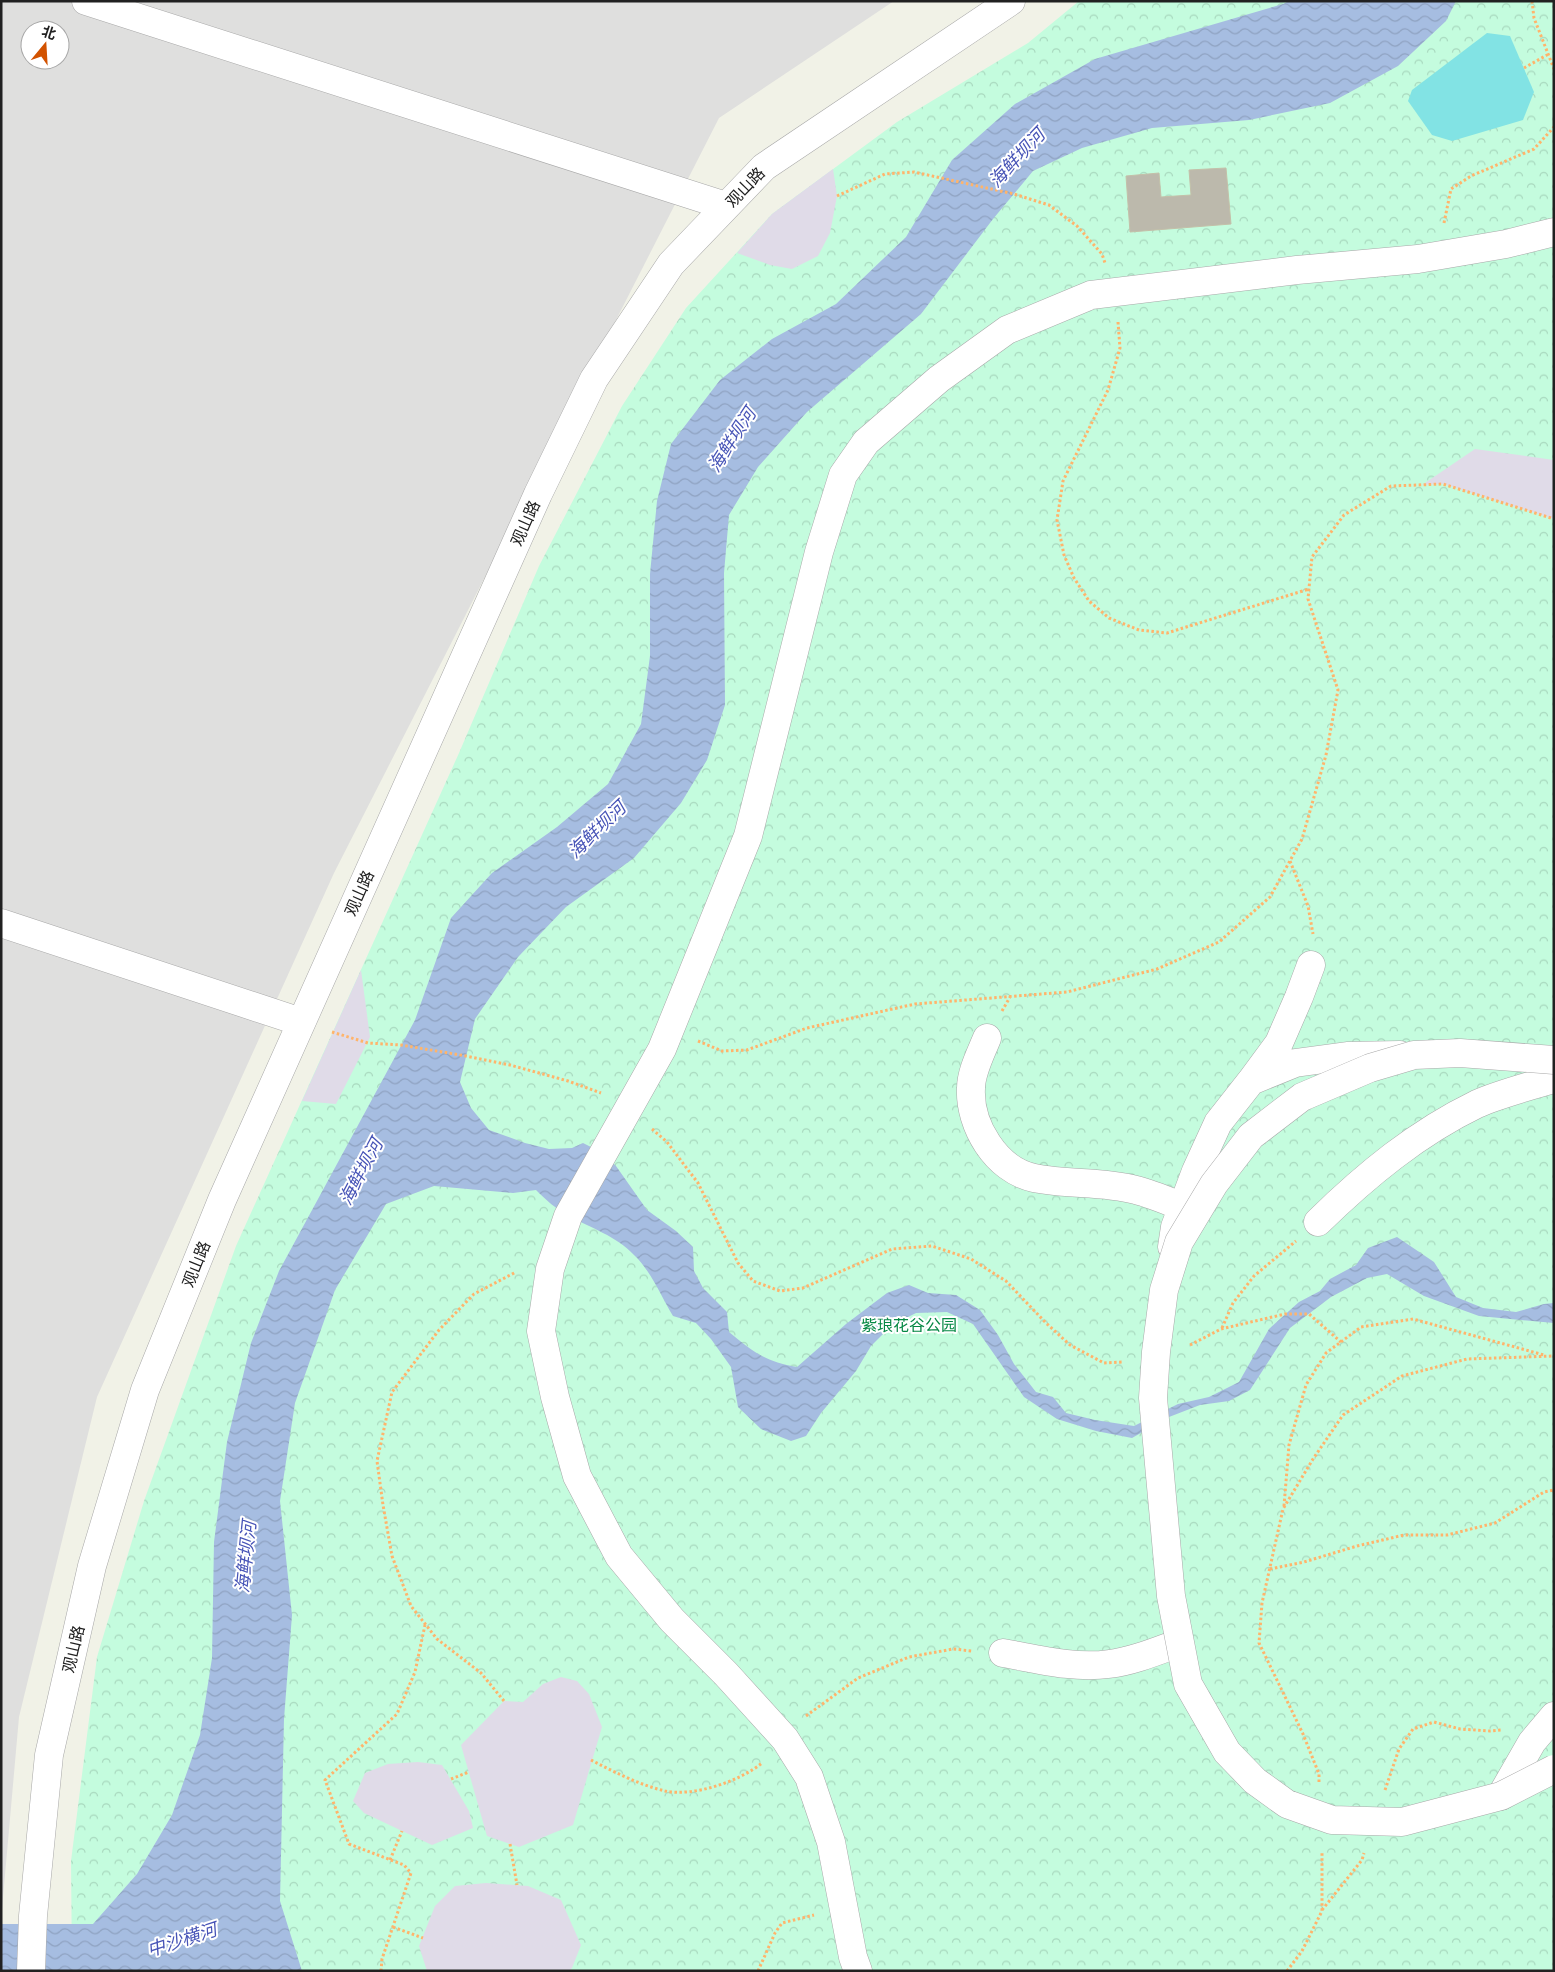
<svg xmlns="http://www.w3.org/2000/svg" width="1555" height="1972" font-family="Poppins,'Noto Sans SC',sans-serif">
  <style>
    .residential { fill: #dfdfde; fill-rule: evenodd }
    .park { fill: url(#park-crowns) }
    .pitch { fill: #82e3e4 }
    .plaza { fill: #e0dbe8 }
    .water { fill: url(#water-waves) }
    .building { fill: #bcb9ac; stroke: #c4c0a9 }
    .lines { fill: none; stroke-linecap: round; stroke-linejoin: round }
    .minor-casing { stroke: #a8a8a8; stroke-width: 29 }
    .path { stroke: #ffb46b; stroke-width: 3; stroke-dasharray: 2.5 2.5; stroke-linecap: butt }
    .minor { stroke: #fff; stroke-width: 28 }
    .minor-bridge-casing { stroke: #a8a8a8; stroke-width: 29; stroke-linecap: butt }
    .minor-bridge { stroke: #fff; stroke-width: 28 }
    .labels { text-anchor: middle; stroke-width: 4; stroke-linejoin: round; paint-order: stroke }
    .street-label { font-size: 16px; fill: #212121; stroke: #fff }
    .park-label { font-size: 16px; fill: #068844; stroke: #fff }
    .water-label { font-size: 18px; font-style: italic; fill: #4754b7; stroke: #fff }
  </style>
  <defs>
    <pattern id="park-crowns" width="20" height="18" patternUnits="userSpaceOnUse" patternTransform="scale(1.25)"><rect width="20" height="18" fill="#c4fcde"/><path d="M2 6a3 3 0 1 1 6 0M12 15a3 3 0 1 1 6 0" fill="none" stroke="#a8d8be"/></pattern>
    <pattern id="water-waves" width="16" height="10" patternUnits="userSpaceOnUse" patternTransform="scale(1.25)"><rect width="16" height="10" fill="#a6bde1"/><path d="M0 5q4-4 8 0t8 0" fill="none" stroke="#8fa2c1"/></pattern>
  </defs>
  <rect width="100%" height="100%" fill="#f1f2e7"/>
  <path class="residential" d="M1,1h893l-175,117 -385,755 -237,524 -78,320 -18,203zM30,30h30v30h-30z"/>
  <path class="park" d="M1079,1h475v1970h-1482l-1,-110 26,-204 47,-156 92,-255 223,-493 80,-187 83,-160 64,-98 86,-94 125,-92 131,-79z"/>
  <path class="pitch" d="M1487,33l23,3 24,56 -11,28 -71,21 -20,-6 -24,-34 4,-11z"/>
  <path class="plaza" d="M833,169l4,27 -7,37 -12,23 -26,13 -22,-4 -33,-12 35,-39z
    M1475,449l79,11v59l-111,-35 -21,1z
    M361,970l9,67 -34,67 -34,-3z
    M561,1677l16,4 12,13 13,33 -29,98 -54,22 -32,-11 -26,-91 43,-44 19,1 20,-18z
    M418,1762l24,3 27,46 4,17 -41,17 -68,-32 -11,-12 12,-28 23,-9z
    M486,1883l42,3 33,14 20,45 -9,23 -3,3h-142l-8,-25 16,-40 20,-20z"/>
  <path class="water" d="M1289,1h167l-10,20 -48,45 -68,37 -81,17 -97,8 -70,20 -49,23 -40,48 -72,95 -114,98 -49,55 -29,48 -5,58 1,132 -18,55 -26,43 -47,55 -68,49 -48,50 -43,62 -15,63 11,26 18,22 36,13 24,6 23,-1 11,-5 20,10 13,13 31,44 29,21 17,16 1,24 9,17 24,24 2,20c24,20 37,30 68,35l49,-43 41,-31 22,-8 19,8 28,2 24,15 18,25 16,29 22,28 17,5 13,16 29,7 39,6 44,-22 31,-7 30,-15 30,-53 30,-27 21,-11 10,-12 26,-14 12,-17 29,-11 37,25 22,35 27,11 33,4 28,-8 10,-1v20l-75,-7 -55,-20 -37,-22 -20,4 -36,19 -41,31 -40,62 -21,11 -29,4 -31,12 -37,21 -36,-7 -39,-12 -33,-22 -51,-73 -26,-12 -31,1 -24,12 -21,21 -15,25 -35,42 -15,23 -15,5 -30,-12 -23,-22 -7,-40 -20,-28 -15,-16 -23,-7c-12,-20 -22,-45 -39,-61 -18,-19 -43,-27 -65,-39 -13,-7 -23,-16 -33,-26l-23,3 -79,-7 -48,18 -51,86 -40,113 -15,98 12,114 -8,104 -4,182 22,70h-301v-47h92l44,-50 35,-59 28,-80 12,-77 2,-116 13,-100 24,-99 28,-72 136,-251 36,-102 41,-45 65,-46 51,-43 33,-60 9,-68v-82l7,-73 14,-57 49,-64 52,-41 64,-35 70,-67 46,-77 63,-56 80,-45 188,-55z"/>
  <path class="building" d="M1226,168l5,56 -101,8 -4,-56 33,-3 2,24 30,-2 -2,-25z"/>
  <g class="lines">
    <g class="minor-casing">
      <path id="minor" d="M86,1l640,205
        M1,923l300,99
        M987,1038c-6,15 -16,34 -16,50 -2,37 25,82 63,90 34,7 69,3 102,12 16,4 32,11 47,17
        M1251,1081l28,-38 20,-46 12,-32
        M1318,1222c48,-47 99,-89 159,-118 22,-10 53,-18 77,-25
        M1172,1247l3,-20 21,-56 22,-48 33,-42 44,-18 52,-7 53,-1
        M1003,1653c34,6 71,16 106,11 24,-3 48,-13 70,-21
        M1501,1796l31,-54 22,-26
        M31,1971l2,-55 16,-161 43,-189 53,-176 77,-190 316,-706 56,-115 77,-115 93,-97 247,-166
        M858,1971l-5,-14 -22,-115 -22,-65 -24,-38 -59,-65 -54,-54 -53,-64 -42,-80 -22,-79 -14,-66 9,-62 18,-53 94,-167 86,-213 71,-284 24,-77 23,-33 73,-63 68,-49 84,-35 206,-25 121,-11 88,-15 48,-12"/>
    </g>
    <path class="path" d="M1532,1l2,17 20,51
      M1524,68l23,-13
      M837,196l48,-22 29,-2 100,22 35,11 28,21 25,28 3,9
      M1444,223l7,-34 20,-13 63,-27 20,-22
      M1118,322l2,26 -12,42 -45,91 -6,39 7,35 10,23 15,23 20,17 30,12 28,3 142,-44
      M1290,861l18,45 5,28
      M1002,1011l8,-14
      M332,1032l36,11 33,2 65,11 44,9 58,16 33,12
      M698,1041l24,10 25,-1 60,-22 108,-24 152,-12 90,-23 62,-27 51,-45 32,-58 24,-84 12,-65 -30,-91 4,-42 32,-42 47,-29 52,-2 111,35
      M652,1129l15,13 31,41 40,80 15,18 27,10 23,-3 89,-39 40,-3 39,13 35,22 40,42 24,22 34,18 20,-1
      M1222,1328l11,-25 21,-27 42,-35
      M1190,1345l31,-16 64,-15h24l32,28
      M1284,1506l5,-61 17,-60 20,-32 35,-26 52,-8 131,36
      M1270,1569l34,-7 53,-16 47,-11h43l48,-12 49,-31 10,-2
      M504,1701l-23,-28 -44,-34 -26,-33 -19,-50 -9,-51 -6,-44 15,-69 47,-62 35,-36 42,-22
      M806,1716l52,-38 51,-21 44,-8 19,2
      M591,1760c23,12 49,25 74,31 29,6 75,-10 97,-28
      M451,1779l18,-7
      M1319,1782v-8l-16,-40 -44,-91 3,-40 21,-94 30,-50 30,-44 59,-39 65,-17 87,-3
      M1385,1790l14,-41 14,-20 21,-7 26,7 30,2 12,-1
      M510,1844l7,41
      M390,1860l12,-29
      M1322,1910l40,-50 2,-7
      M393,1927l30,11
      M381,1971l1,-12 29,-86 -7,-8 -55,-21 -24,-64 72,-66 18,-42 10,-47
      M758,1971l17,-38 7,-10 32,-8
      M1287,1971l15,-20 20,-40v-60"/>
    <use href="#minor" class="minor"/>
    <g class="minor-bridge-casing">
      <path id="minor-bridge" d="M1554,1060l-94,-7 -46,2 -44,13 -68,29 -51,39 -37,48 -35,58 -15,48 -8,62 -3,46 18,198 17,88 39,68 28,29 32,23 45,16 70,2 99,-26 53,-27"/>
    </g>
    <use href="#minor-bridge" class="minor-bridge"/>
  </g>
  <g class="labels">
    <g class="street-label">
      <text transform="translate(745 187) rotate(-46)" y="6">观山路</text>
      <text transform="translate(525 523) rotate(-66)" y="6">观山路</text>
      <text transform="translate(359 893) rotate(-66)" y="6">观山路</text>
      <text transform="translate(196 1264) rotate(-68)" y="6">观山路</text>
      <text transform="translate(73 1649) rotate(-77)" y="6">观山路</text>
    </g>
    <g class="park-label">
      <text x="909" y="1331">紫琅花谷公园</text>
    </g>
    <g class="water-label">
      <text transform="translate(1017 158) rotate(-47)" y="6">海鲜坝河</text>
      <text transform="translate(732 440) rotate(-57)" y="6">海鲜坝河</text>
      <text transform="translate(597 830) rotate(-44)" y="6">海鲜坝河</text>
      <text transform="translate(361 1172) rotate(-62)" y="6">海鲜坝河</text>
      <text transform="translate(246 1557) rotate(-84)" y="6">海鲜坝河</text>
      <text transform="translate(182 1940) rotate(-18)" y="6">中沙横河</text>
    </g>
  </g>
  <rect width="1555" height="1972" fill="none" stroke="#212121" stroke-width="5"/>
  <g transform="translate(45 45) rotate(18)"><circle r="24" fill="#ffffff" stroke="#a6a6a6"/>
  <path d="M0-4L9 19L0 12L-9 19Z" fill="#d25200"/>
  <text y="-8" font-size="14" font-weight="bold" text-anchor="middle" fill="#212121">北</text>
  </g>
</svg>
